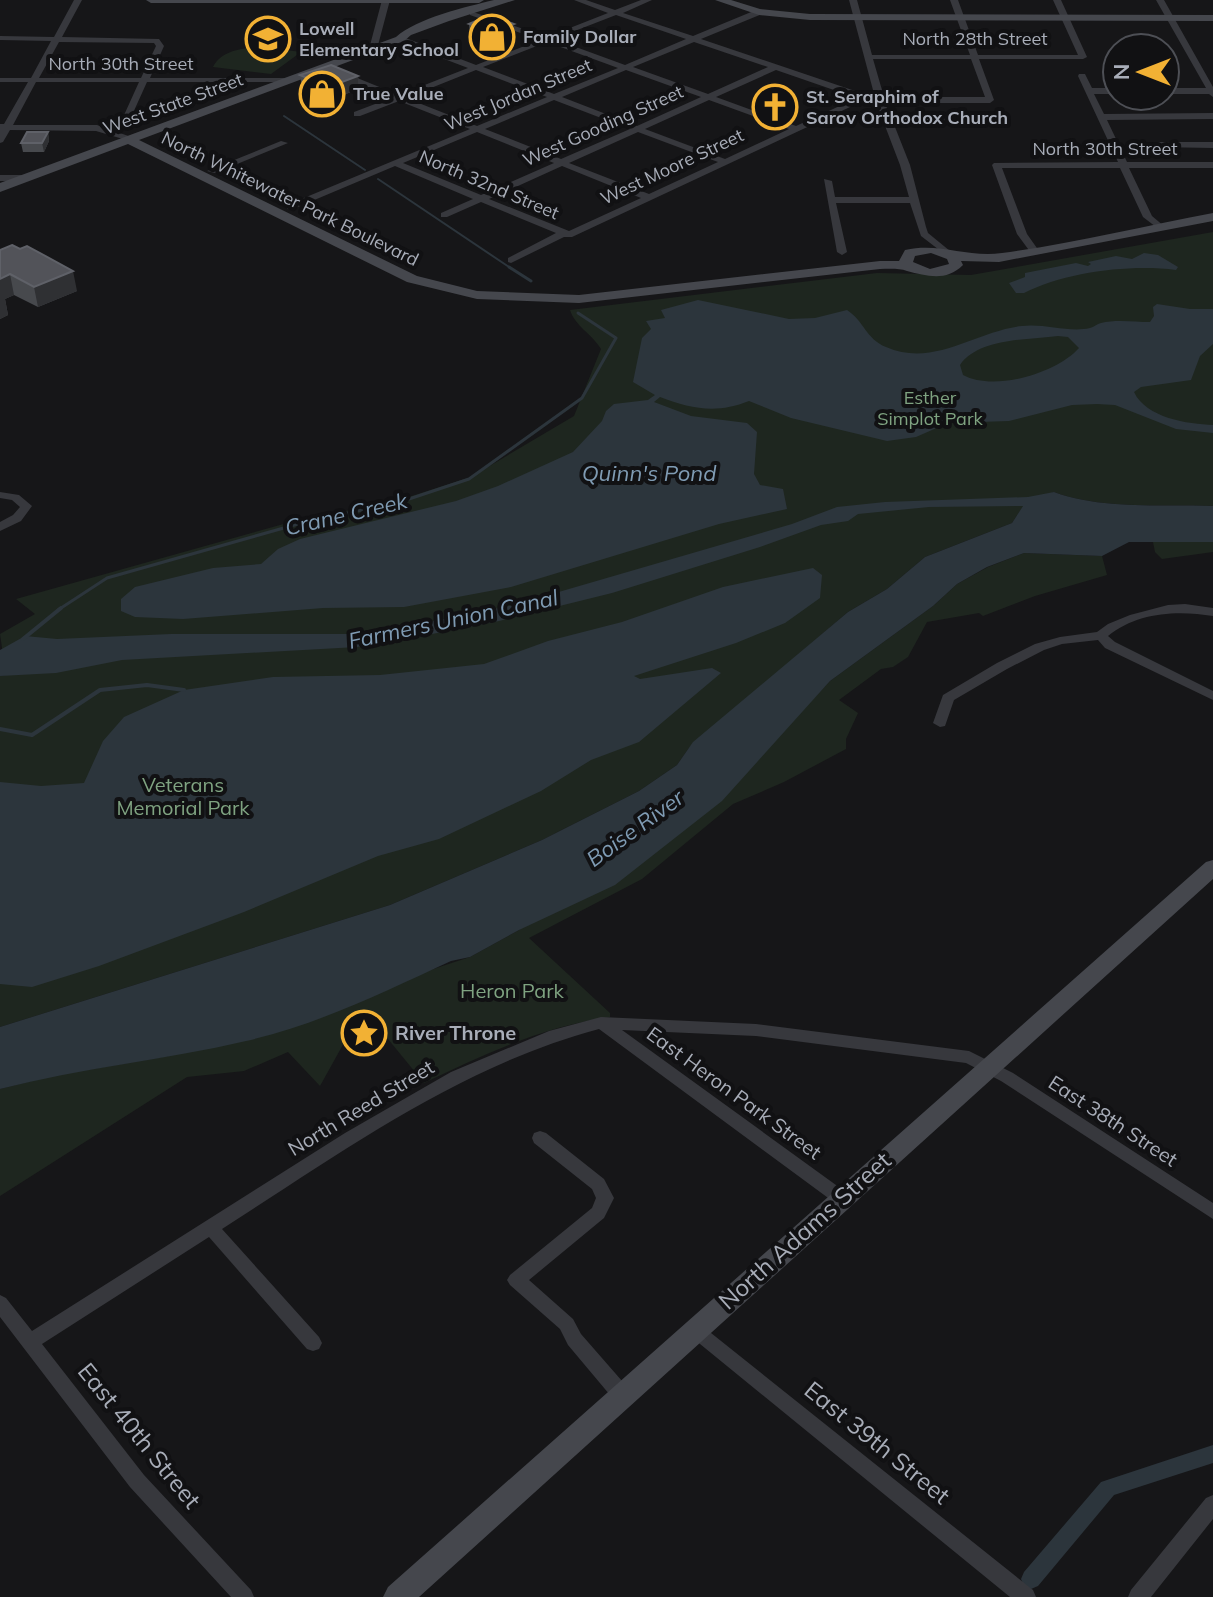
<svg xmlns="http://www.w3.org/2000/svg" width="1213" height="1597" font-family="Mulish,sans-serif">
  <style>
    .green { fill: #1e261f }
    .water { fill: #2c353c; fill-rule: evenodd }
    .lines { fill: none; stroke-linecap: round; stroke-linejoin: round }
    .stream-far2 { stroke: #2c353c; stroke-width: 2 }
    .stream-far1 { stroke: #2c353c; stroke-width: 3 }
    .stream { stroke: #2c353c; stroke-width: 4 }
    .canal { fill: #2c353c; fill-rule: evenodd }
    .street { fill: #37383d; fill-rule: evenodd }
    .secondary { fill: #45474d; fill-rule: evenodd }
    .wall { fill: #47494d }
    .shaded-wall { fill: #2f3033 }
    .building { fill: #525359; stroke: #5f6168; stroke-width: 2 }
    .labels { text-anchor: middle; stroke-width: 8; stroke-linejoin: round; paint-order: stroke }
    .far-poi-label { font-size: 18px; font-weight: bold; fill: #a8adb8; stroke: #111113; text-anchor: start }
    .far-street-label { font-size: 18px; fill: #a8adb8; stroke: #111113 }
    .far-park-label { font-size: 18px; fill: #7fa381; stroke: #111113 }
    .park-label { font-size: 20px; fill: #7fa381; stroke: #111113 }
    .poi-label { font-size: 20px; font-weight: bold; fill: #a8adb8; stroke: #111113; text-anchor: start }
    .street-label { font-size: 20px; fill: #a8adb8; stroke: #111113 }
    .water-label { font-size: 22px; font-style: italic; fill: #7f9bb3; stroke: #111113 }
    .near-street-label { font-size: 24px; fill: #a8adb8; stroke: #111113 }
  </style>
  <rect width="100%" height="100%" fill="#161618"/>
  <path class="green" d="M263,47l38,5 -30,22 -58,-7c9,-18 32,-19 50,-20z
    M1213,232v274c-52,-2 -110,4 -159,-14l-30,13 -12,18 -87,34 -38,32 -39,23 -159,136 -12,17 -38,26 -97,49 -152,65 -390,122v-351l6,-1 -6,-41 35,-20 -19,-15 289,-81 85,-15 81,-26 103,-61 27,-67c-9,-15 -26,-23 -31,-39l307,-37 94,2z
    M1153,542h60v10l-51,7 -7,-7z
    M1024,553l78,3 5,19 -72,21 -52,20 -4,-3 -52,9 -19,35 -15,10 -12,2 -42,31 19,13 -12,26v10l-62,33 -51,22 -91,75 -113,59 81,75v4c-66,9 -127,38 -186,66l-36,-44 -43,2 -25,45 -32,-34 -44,19 -57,6 -187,119v-107l51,-13 117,-20 302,-99 49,-27 275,-211 36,-38 103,-75 24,-22 31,-17z"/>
  <path class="water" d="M1144,253l14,2 20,12 -2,3c-46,-6 -110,2 -152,23h-8l-7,-10 16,-6v-4l51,-10 12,3 3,-2 -3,-2 28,-6 16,3z
    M698,300l91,19 26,-1 32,-8c17,11 19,29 39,37 48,21 90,-16 136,-21 22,-3 47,7 68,2 4,-1 7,-4 11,-5 15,-4 34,-1 49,-1l4,-6 -1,-9 4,-3 33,5h23v35l-13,12 -9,24 -50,7 -7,5c12,26 54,32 79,33v8l-37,-4 -61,-24 -18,-1 -25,1 -63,16 -61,2 -32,14 -29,4 -96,-23 -42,-17c-32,13 -58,8 -89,-4l-6,5 37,14 56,7 10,9 -3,42 6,11 23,4 4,20 -68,15 -208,63 -107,20 -81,1 -140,11 -48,-2 -14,-6v-12l14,-12 78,-19 48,-4 17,-15 22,-10 156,-38 42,-15 75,-34 29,-31 4,-10 8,-7 34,-4 7,-5 -22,-13 9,-44 9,-9 -5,-8 19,-3 -4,-8zM1058,336l10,1 11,11c-22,25 -85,44 -116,27l-3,-10c19,-27 67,-25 98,-29z
    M1054,492c49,18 107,12 159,14v36h-84l-27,14 -78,-3 -37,14 -30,17 -24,22 -103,75 -108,120 -107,84 -96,45 -49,27 -19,4c-65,30 -134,64 -205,80 -81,19 -165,27 -246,48v-62l390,-122 152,-65 97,-49 38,-26 16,-23 155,-130 39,-23 38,-32 87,-34 11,-17 -94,1 -71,7 -10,7 -27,4 -61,22 -148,46 -113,28 -103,20 -39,6 -235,13 -66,13 -56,3v-26l25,-14 32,3 114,-5h177l50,-6 116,-23 278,-81 45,-17 48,-5 143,-5z
    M813,568l9,7 -2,23 -35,25 -49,20 -102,33 6,3 72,-11 9,5 -82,69 -48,18 -50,31 -102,48 -61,17 -134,56 -145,54 -67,21 -32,-3v-202l41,4 43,-3 19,-42 21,-24 60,-27 89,-13 107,-2 104,-11 64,-23 74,-19 101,-35z"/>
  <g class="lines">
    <path class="stream-far2" d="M284,116l81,54
      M378,179l134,90"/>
    <path class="stream-far1" d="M509,267l22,14
      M58,610l49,-32 198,-56 95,-20 69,-23 113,-81 34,-60 -38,-25"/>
    <path class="stream" d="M23,639l38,-31
      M0,729l32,6 68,-45 47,-5 37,5"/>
    <path class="canal" d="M1213,1445v18l-99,32 -76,91 -7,3 -7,-3 -3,-7 3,-7 77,-90z"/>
    <path class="street" d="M74,0h8l-20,37 97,2 5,7 -14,32h141l4,2 -4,2h-144l-19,42 -4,3 -4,-3 19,-42h-103l-23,43h84l40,14 -4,3 -37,-11 -86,-1 -7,12 -3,1v-19h4l24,-42h-28v-4h31l20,-37 -51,-1v-4l54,1zM59,42l95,1 2,3 -15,32h-102z
      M382,0h8l-13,49 -4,2 -4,-2z
      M574,0h12l29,10 26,-10h11l-29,13 70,23 63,-26h6v4l-61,25 163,55 9,-4 -24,-90h8l15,55h98l-20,-55h8l20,55h100l-25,-55h8l26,57 -4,2h-104l15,41 -4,3h-105l5,13h115l4,3 -4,3h-112l17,43 16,62 2,6 22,18v4l-3,1 -26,-20 -11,-33h-74l11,49 -5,3 -5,-3 -13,-73 8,2 3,16h74l-9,-32 -23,-60 -12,-5 -293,137h-8l-53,26 -3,-1v-4l48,-25 -75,-31 -34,15h-6v-4l32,-14 -78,-33 -102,43h-6v-4l183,-76 -71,-28 -39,15h-6v-4l37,-14 -52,-21v-4h6l54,22 69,-27 -71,-27v-4h6l73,28 64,-25 -70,-25v-4l77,26 61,-24zM616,15l70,24 -61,26 -71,-26zM547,42l71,26 -64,26 -71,-27zM694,42l74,25 -60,27 -75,-27zM873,59h98l14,38h-101zM476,70l71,27 -70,29 -71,-28zM626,70l75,27 -64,29 -75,-29zM776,70l81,28 -61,28 -80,-29zM554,100l76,29 -69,30 -76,-30zM709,100l80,29 -64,30 -80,-30zM477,132l77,31 -73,32 -78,-32zM638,132l80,30 -69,32 -80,-31zM562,166l79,32 -72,33 -80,-32z
      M1156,0h8l49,87v10l-4,-3h-44v-6h41z
      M1079,74h6l7,14h25v6h-23l10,20 109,-1v6l-106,1 20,42h86v6h-84l23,48 13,11 -5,3 -17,-13 -23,-49h-118l25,66 12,17 -8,2 -14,-19 -25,-69 2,-2 124,-1 -40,-86z
      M281,141l7,2 -73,30 -8,-2z
      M1160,142h53v6l-56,-1v-4z
      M0,175h25l5,3 -5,3h-25z
      M0,492l19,3 13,11 -11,15 -21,10v-9l13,-7 7,-8 -8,-7 -12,-2z
      M1185,604l28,4v8c-35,-6 -76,-4 -105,20l7,6 98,49v9l-108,-52 -7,-8 -36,4 -18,6 -37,19 -53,31 -9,26 -5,1 -7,-4 10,-28 54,-32 38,-19 25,-7 37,-5 11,-8 22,-9 38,-10z
      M601,1017l155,7 213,27 44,22 200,130v16l-212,-138 -35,-18 -210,-27 -134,-6 225,163 3,5 -3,5 -6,2 -6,-2 -236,-174c-139,37 -258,124 -377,200l97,108 3,6 -3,6 -6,2 -6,-2 -98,-112 -167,107 102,131 107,115 3,7h-23l-101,-110 -130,-170v-22l6,3 26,33 313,-198 106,-61 98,-41z
      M540,1131l6,2 58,46 10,19 -10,20 -75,62 44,39 8,15 48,55 2,6 -2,6 -7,2 -7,-2 -47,-56 -8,-16 -50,-44 -3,-5 3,-5 82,-67 4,-10 -4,-9 -58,-46 -2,-5 2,-5z
      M695,1322l6,3 332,265 3,7h-26l-321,-262 -3,-5 3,-5z
      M1213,1495v24l-62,78h-23l3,-7 75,-92z"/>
    <path class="secondary" d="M146,0h338l-5,3h-328z
      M494,0h21l-66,21 -38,14 -7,6 -265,99 278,136 60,15 102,4 301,-34h19l6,-11c35,-8 62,8 97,3 70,-9 141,-27 211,-40v8l-214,41 -38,-1 2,4c-17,17 -36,11 -56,6 -8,-3 -19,-2 -27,-2l-301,34 -102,-4 -70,-17 -279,-138 -128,48v-9l396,-146c21,-19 70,-30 98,-37zM931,253l16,6 2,5 -19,5 -17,-7 2,-6z
      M715,0h16l29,9 50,5 403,1v6l-403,-1 -51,-5z
      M1213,860v19l-794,718h-36l5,-10 818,-725z"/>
  </g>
  <path class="wall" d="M469,24h45l1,13 -21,8 -24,-8z
    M300,75l58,1 1,13 -29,11 -28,-12z
    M48,132l1,9 -5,11h-21l-2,-9z
    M0,250l77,41 -39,16 -24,-12 -9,4 3,16 -8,4z"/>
  <path class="shaded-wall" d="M514,24l1,13 -21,8 -1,-13z
    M358,76l1,13 -29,11 -1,-13z
    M48,132l1,9 -5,11 -2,-9z
    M73,271l4,20 -39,16 -4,-20z
    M10,274l4,21 -9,4 3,16 -8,4v-40z"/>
  <path class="building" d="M490,15l24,9 -21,8 -24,-8z
    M331,65l27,11 -29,11 -29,-12z
    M27,132h21l-6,11h-21z
    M12,245l8,4 7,-3 46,25 -39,16 -24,-13 -10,5v-29z"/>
  <defs>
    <g id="shop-ring" transform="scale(2.3)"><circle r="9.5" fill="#111113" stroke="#f2b134" stroke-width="1.5"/><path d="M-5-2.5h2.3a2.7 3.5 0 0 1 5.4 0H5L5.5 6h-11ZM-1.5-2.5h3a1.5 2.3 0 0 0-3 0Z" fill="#f2b134"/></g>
    <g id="school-ring" transform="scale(2.3)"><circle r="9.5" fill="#111113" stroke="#f2b134" stroke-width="1.5"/><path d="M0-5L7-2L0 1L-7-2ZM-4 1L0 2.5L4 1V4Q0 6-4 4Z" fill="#f2b134"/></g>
    <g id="church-ring" transform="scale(2.3)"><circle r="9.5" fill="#111113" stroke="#f2b134" stroke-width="1.5"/><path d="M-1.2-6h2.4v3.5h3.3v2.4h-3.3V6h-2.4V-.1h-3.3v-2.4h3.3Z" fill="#f2b134"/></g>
    <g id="sight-ring" transform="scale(2.3)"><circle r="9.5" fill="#111113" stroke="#f2b134" stroke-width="1.5"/><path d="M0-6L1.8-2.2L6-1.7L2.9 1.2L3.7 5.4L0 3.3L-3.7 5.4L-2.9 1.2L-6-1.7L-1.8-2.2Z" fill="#f2b134"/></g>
  </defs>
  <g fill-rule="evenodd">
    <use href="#shop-ring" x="492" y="37"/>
    <use href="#school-ring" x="268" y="39"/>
    <use href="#shop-ring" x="322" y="94"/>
    <use href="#church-ring" x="775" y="107"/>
    <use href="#sight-ring" x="364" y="1033"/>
  </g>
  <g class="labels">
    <g class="far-poi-label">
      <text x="299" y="35">Lowell<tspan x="299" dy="21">Elementary School</tspan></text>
      <text x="523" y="43">Family Dollar</text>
      <text x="353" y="100">True Value</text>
      <text x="806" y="103">St. Seraphim of<tspan x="806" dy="21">Sarov Orthodox Church</tspan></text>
    </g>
    <g class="far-street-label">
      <text x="975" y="45">North 28th Street</text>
      <text x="121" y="70">North 30th Street</text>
      <text transform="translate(518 95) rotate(-23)" y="6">West Jordan Street</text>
      <text transform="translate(173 104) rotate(-20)" y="6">West State Street</text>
      <text transform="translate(603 126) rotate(-24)" y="6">West Gooding Street</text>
      <text x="1105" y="155">North 30th Street</text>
      <text transform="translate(672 167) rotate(-25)" y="6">West Moore Street</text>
      <text transform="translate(489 185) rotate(23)" y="6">North 32nd Street</text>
      <text transform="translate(290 199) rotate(26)" y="6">North Whitewater Park Boulevard</text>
    </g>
    <g class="far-park-label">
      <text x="930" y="404">Esther<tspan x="930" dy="21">Simplot Park</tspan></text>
    </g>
    <g class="park-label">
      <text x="183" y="792">Veterans<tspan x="183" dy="23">Memorial Park</tspan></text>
      <text x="512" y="998">Heron Park</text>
    </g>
    <g class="poi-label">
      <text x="395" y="1040">River Throne</text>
    </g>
    <g class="street-label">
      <text transform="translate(734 1093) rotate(36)" y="7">East Heron Park Street</text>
      <text transform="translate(361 1108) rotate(-31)" y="7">North Reed Street</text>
      <text transform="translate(1113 1121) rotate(33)" y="7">East 38th Street</text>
    </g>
    <g class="water-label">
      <text x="649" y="481">Quinn's Pond</text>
      <text transform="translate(346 514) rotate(-13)" y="8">Crane Creek</text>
      <text transform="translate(453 619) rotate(-12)" y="8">Farmers Union Canal</text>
      <text transform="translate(635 828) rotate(-36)" y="8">Boise River</text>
    </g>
    <g class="near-street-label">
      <text transform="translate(805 1231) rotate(-42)" y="8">North Adams Street</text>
      <text transform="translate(139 1436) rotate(51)" y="8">East 40th Street</text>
      <text transform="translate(877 1443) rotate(39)" y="8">East 39th Street</text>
    </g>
  </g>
  <g transform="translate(1141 72) rotate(270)"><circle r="38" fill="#111113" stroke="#4d4f55" stroke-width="2"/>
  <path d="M0-6L14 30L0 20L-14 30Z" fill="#f2b134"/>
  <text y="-12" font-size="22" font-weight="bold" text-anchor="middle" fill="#a8adb8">N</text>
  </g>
</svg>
